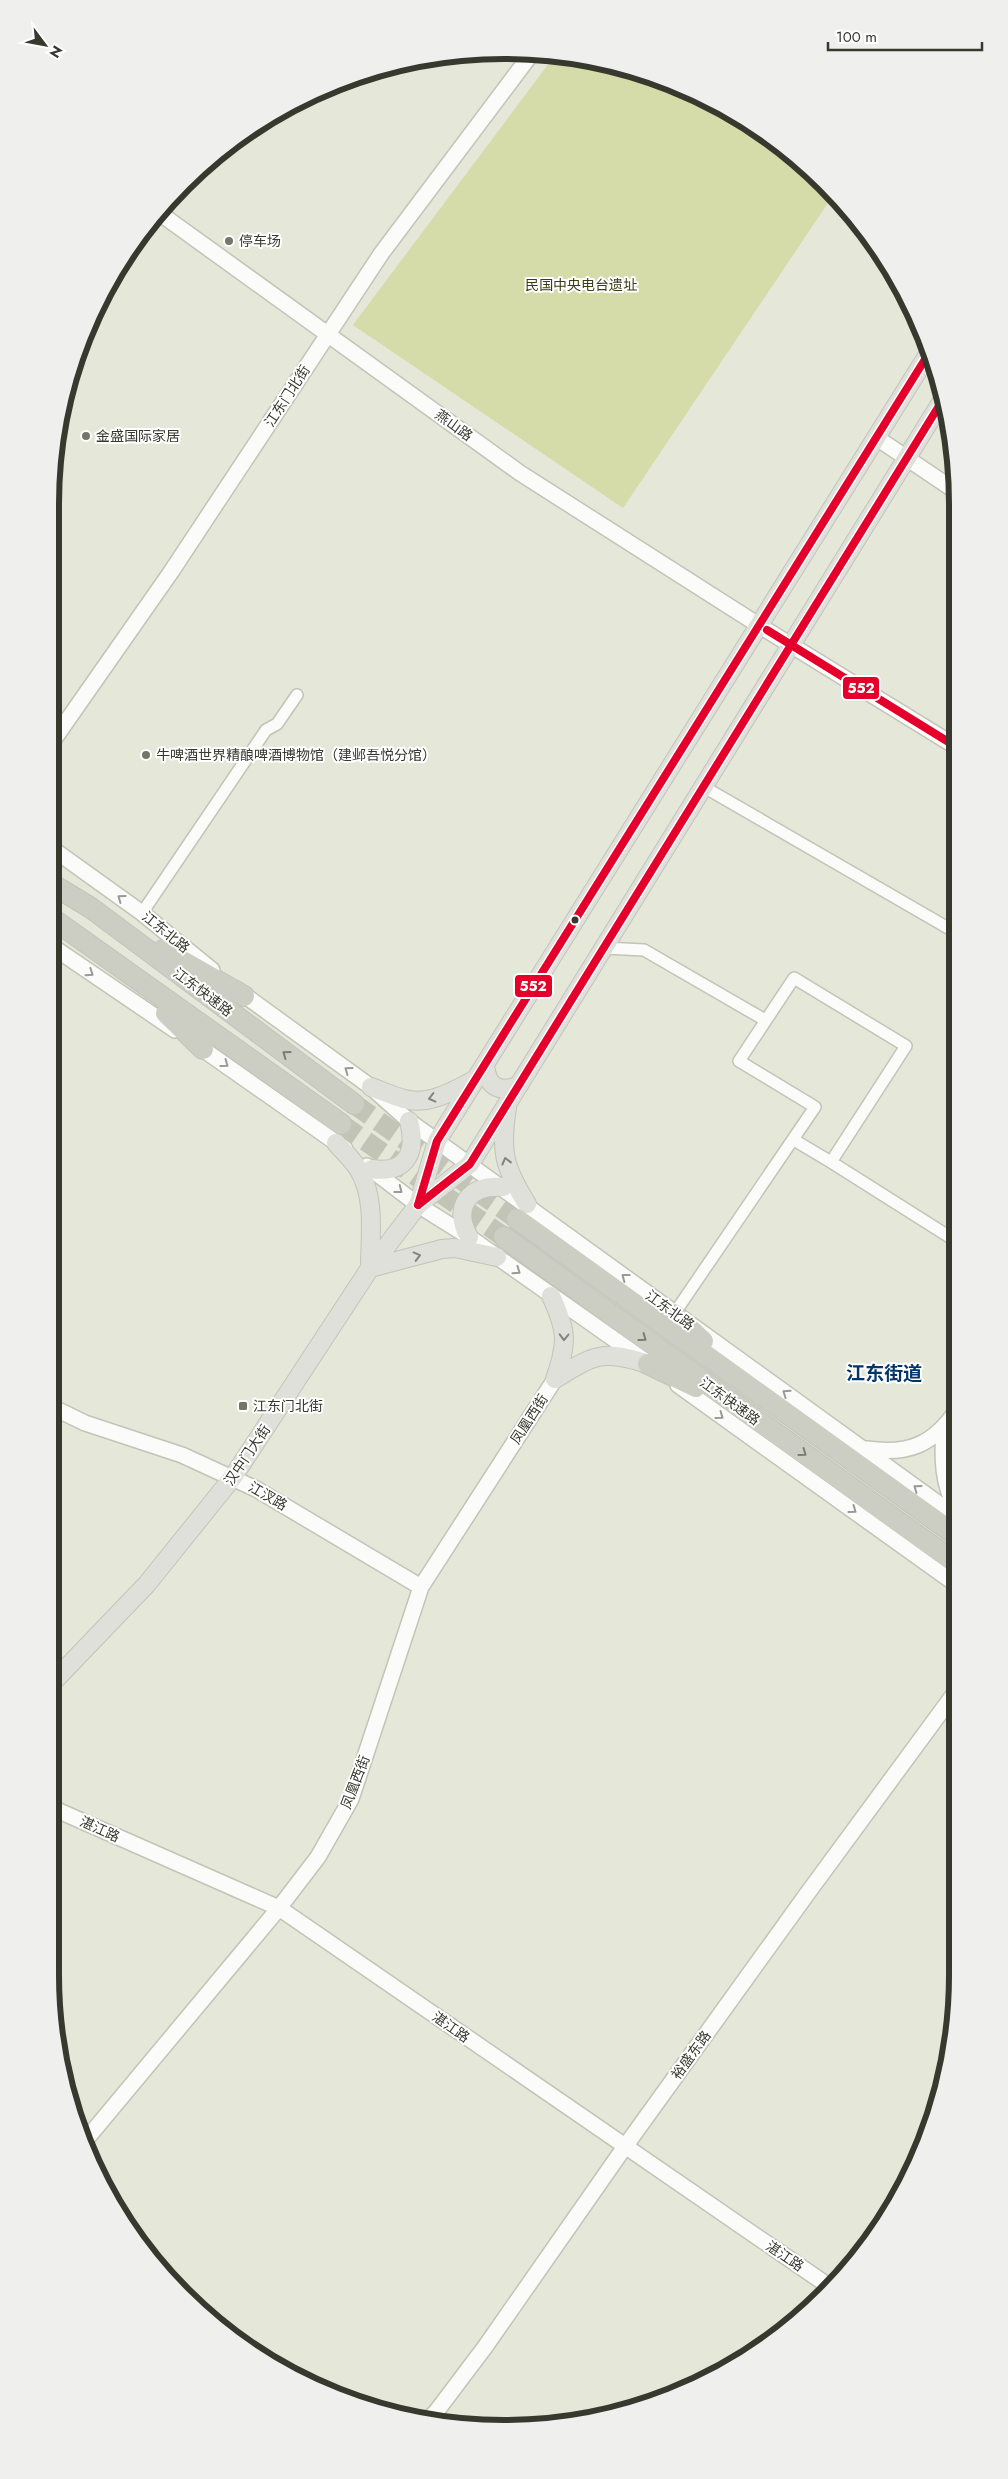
<svg xmlns="http://www.w3.org/2000/svg" width="1008" height="2479" font-family="Jost,'Noto Sans SC',sans-serif">
  <style>
    .green { fill: #d5dba9 }
    .lines { fill: none; stroke-linecap: round; stroke-linejoin: round }
    .highway-tunnel { stroke: #c2c4b6; stroke-width: 20; stroke-dasharray: 20 10; stroke-linecap: butt }
    .street-casing { stroke: #c2c4b8; stroke-width: 14 }
    .secondary-casing { stroke: #c2c4b8; stroke-width: 18 }
    .primary-casing { stroke: #c2c3bb; stroke-width: 20 }
    .highway-casing { stroke: #c2c3bb; stroke-width: 22 }
    .street { stroke: #fbfbf9; stroke-width: 11 }
    .secondary { stroke: #fbfbf9; stroke-width: 15 }
    .primary { stroke: #dfe0d9; stroke-width: 18 }
    .highway { stroke: #cdcec3; stroke-width: 20 }
    .bus-1-casing { stroke: #fff; stroke-width: 11 }
    .bus-1 { stroke: #e4002b; stroke-width: 8 }
    .oneway { stroke: #999a94 }
    .oneway2 { stroke: #7a7c71 }
    .oneway3 { stroke: #83847b }
    .poi-dot { fill: #74766a; stroke: #fff; stroke-width: 2 }
    .bus-dot { fill: #37392e; stroke: #fff; stroke-width: 2 }
    .labels { text-anchor: middle; stroke-width: 4; stroke-linejoin: round; paint-order: stroke }
    .poi-label { font-size: 14px; fill: #37392e; stroke: #fff; text-anchor: start }
    .park-label { font-size: 14px; fill: #393e15; stroke: #fff }
    .street-label { font-size: 14px; fill: #37392e; stroke: #fff }
    .district-label { font-size: 19px; font-weight: bold; fill: #033668; stroke: #fff }
    .rim { fill: none; stroke: #37392e; stroke-width: 6 }
    .line-badge { stroke: #fff; stroke-width: 2 }
    .badge-label { font-size: 14px; text-anchor: middle; font-weight: bold; fill: #fff }
  </style>
  <rect width="100%" height="100%" fill="#e5e7d8"/>
  <path class="green" d="M556,54l94,20 106,53 78,67 -211,314 -270,-183z"/>
  <g class="lines">
    <path class="highway-tunnel" d="M354,1104l163,115
      M341,1124l163,113"/>
    <g class="street-casing">
      <path id="street" d="M704,787l251,145
        M142,913l124,-183 11,-6 20,-29
        M604,948l40,2 121,70
        M794,1140l37,22
        M674,1314l141,-207 -76,-46 55,-83 112,68 -75,116 125,79"/>
    </g>
    <g class="secondary-casing">
      <path id="secondary" d="M158,212l362,261 240,153 195,120
        M877,438l77,52
        M50,745l121,-173 210,-318 151,-201
        M50,847l92,66 70,57
        M50,945l125,85
        M236,989l135,98 38,34 548,396
        M194,1043l151,106
        M367,1166l51,39 51,32 176,124
        M678,1385l279,200
        M50,1406l35,17 97,32 74,34 165,98
        M944,1429c-2,28 -2,56 13,80
        M867,1449c41,6 66,-4 90,-39
        M50,1807l229,101 551,379
        M84,2142l195,-234 39,-51 33,-58 70,-212 134,-208
        M426,2421l10,-9 49,-65 139,-199 183,-254 150,-204"/>
    </g>
    <g class="primary-casing">
      <path id="primary" d="M485,1065c2,21 13,28 33,21
        M371,1087c11,4 22,9 33,12 25,7 51,-9 72,-20
        M507,1108c-7,44 -3,59 20,96
        M336,1143c8,9 17,17 23,27 17,29 11,66 11,98l72,-19 13,-1 42,9
        M372,1169c35,5 45,-17 37,-48
        M418,1205l19,-64 492,-788
        M469,1237c-17,-30 0,-53 34,-50
        M551,1296c16,34 17,47 4,83
        M555,1379c39,-24 48,-30 93,-15
        M50,1685l97,-101 86,-107 137,-209 48,-63 52,-41 472,-763"/>
    </g>
    <g class="highway-casing">
      <path id="highway" d="M50,883l41,25 263,196
        M50,917l291,207
        M163,950l81,46
        M166,1013l37,36
        M517,1219l440,317
        M504,1237l453,327
        M674,1314l29,27
        M648,1364l48,23"/>
    </g>
    <use href="#street" class="street"/>
    <use href="#secondary" class="secondary"/>
    <use href="#primary" class="primary"/>
    <use href="#highway" class="highway"/>
    <g class="bus-1-casing">
      <path id="bus-1" d="M767,630l188,116
        M418,1205l19,-64 492,-788
        M418,1205l52,-41 472,-763"/>
    </g>
    <use href="#bus-1" class="bus-1"/>
  </g>
  <defs><path id="oneway-chevron" d="M-2-3.5L2.5 0L-2 3.5" fill="none" stroke-width="1.6" stroke-linecap="round" stroke-linejoin="round" transform="scale(1.25)"/></defs>
  <g class="oneway">
    <use href="#oneway-chevron" transform="translate(121 898) rotate(-144)"/>
    <use href="#oneway-chevron" transform="translate(90 973) rotate(34)"/>
    <use href="#oneway-chevron" transform="translate(225 1064) rotate(36)"/>
    <use href="#oneway-chevron" transform="translate(348 1070) rotate(-144)"/>
    <use href="#oneway-chevron" transform="translate(399 1190) rotate(38)"/>
    <use href="#oneway-chevron" transform="translate(517 1271) rotate(35)"/>
    <use href="#oneway-chevron" transform="translate(625 1277) rotate(-143)"/>
    <use href="#oneway-chevron" transform="translate(786 1393) rotate(-145)"/>
    <use href="#oneway-chevron" transform="translate(720 1416) rotate(36)"/>
    <use href="#oneway-chevron" transform="translate(917 1488) rotate(-144)"/>
    <use href="#oneway-chevron" transform="translate(853 1510) rotate(36)"/>
  </g>
  <g class="oneway2">
    <use href="#oneway-chevron" transform="translate(286 1054) rotate(-144)"/>
    <use href="#oneway-chevron" transform="translate(643 1338) rotate(36)"/>
    <use href="#oneway-chevron" transform="translate(803 1453) rotate(36)"/>
  </g>
  <g class="oneway3">
    <use href="#oneway-chevron" transform="translate(432 1098) rotate(166)"/>
    <use href="#oneway-chevron" transform="translate(506 1161) rotate(-104)"/>
    <use href="#oneway-chevron" transform="translate(417 1256) rotate(-15)"/>
    <use href="#oneway-chevron" transform="translate(564 1337) rotate(91)"/>
  </g>
  <g class="poi-dot">
    <circle cx="229" cy="241" r="5"/>
    <circle cx="86" cy="436" r="5"/>
    <circle cx="146" cy="755" r="5"/>
    <rect x="238" y="1401" width="10" height="10" rx="2.5"/>
  </g>
  <circle class="bus-dot" cx="575" cy="920" r="4.5"/>
  <g class="labels">
    <g class="poi-label">
      <text x="239" y="246">停车场</text>
      <text x="96" y="441">金盛国际家居</text>
      <text x="156" y="760">牛啤酒世界精酿啤酒博物馆（建邺吾悦分馆）</text>
      <text x="253" y="1411">江东门北街</text>
    </g>
    <g class="park-label">
      <text x="581" y="290">民国中央电台遗址</text>
    </g>
    <g class="street-label">
      <text transform="translate(287 396) rotate(-57)" y="5">江东门北街</text>
      <text transform="translate(454 425) rotate(36)" y="5">燕山路</text>
      <text transform="translate(166 932) rotate(39)" y="5">江东北路</text>
      <text transform="translate(203 992) rotate(37)" y="5">江东快速路</text>
      <text transform="translate(670 1310) rotate(36)" y="5">江东北路</text>
      <text transform="translate(730 1401) rotate(36)" y="5">江东快速路</text>
      <text transform="translate(529 1419) rotate(-57)" y="5">凤凰西街</text>
      <text transform="translate(247 1455) rotate(-56)" y="5">汉中门大街</text>
      <text transform="translate(268 1496) rotate(30)" y="5">江汊路</text>
      <text transform="translate(355 1782) rotate(-69)" y="5">凤凰西街</text>
      <text transform="translate(100 1829) rotate(24)" y="5">湛江路</text>
      <text transform="translate(451 2027) rotate(35)" y="5">湛江路</text>
      <text transform="translate(691 2055) rotate(-54)" y="5">裕盛东路</text>
      <text transform="translate(785 2256) rotate(34)" y="5">湛江路</text>
    </g>
    <g class="district-label">
      <text x="884" y="1380">江东街道</text>
    </g>
  </g>
  <path d="M0 0H1008V2479H0ZM504 59H504A445 445 0 0 1 949 504V1975A445 445 0 0 1 504 2420H504A445 445 0 0 1 59 1975V504A445 445 0 0 1 504 59Z" fill="#efefee" fill-rule="evenodd"/>
  <path class="rim" d="M504 59H504A445 445 0 0 1 949 504V1975A445 445 0 0 1 504 2420H504A445 445 0 0 1 59 1975V504A445 445 0 0 1 504 59Z"/>
  <g class="line-badge">
    <rect x="842" y="676" width="38" height="24" rx="5" fill="#e4002b"/>
    <rect x="514" y="974" width="39" height="24" rx="5" fill="#e4002b"/>
  </g>
  <g class="badge-label">
    <text x="861" y="693">552</text>
    <text x="533" y="991">552</text>
  </g>
  <g transform="translate(45 45) rotate(122)" stroke="#ffffff" stroke-width="4" paint-order="stroke">
  <path d="M0-4L9 19L0 12L-9 19Z" fill="#37392e"/>
  <text y="-8" font-size="14" font-weight="bold" text-anchor="middle" fill="#37392e">N</text>
  </g>
  <path d="M828 42v8h154v-8" fill="none" stroke="#37392e" stroke-width="2.5"/>
  <text x="836" y="42" font-size="15" fill="#37392e" stroke="#ffffff" stroke-width="4" paint-order="stroke">100 m</text>
</svg>
